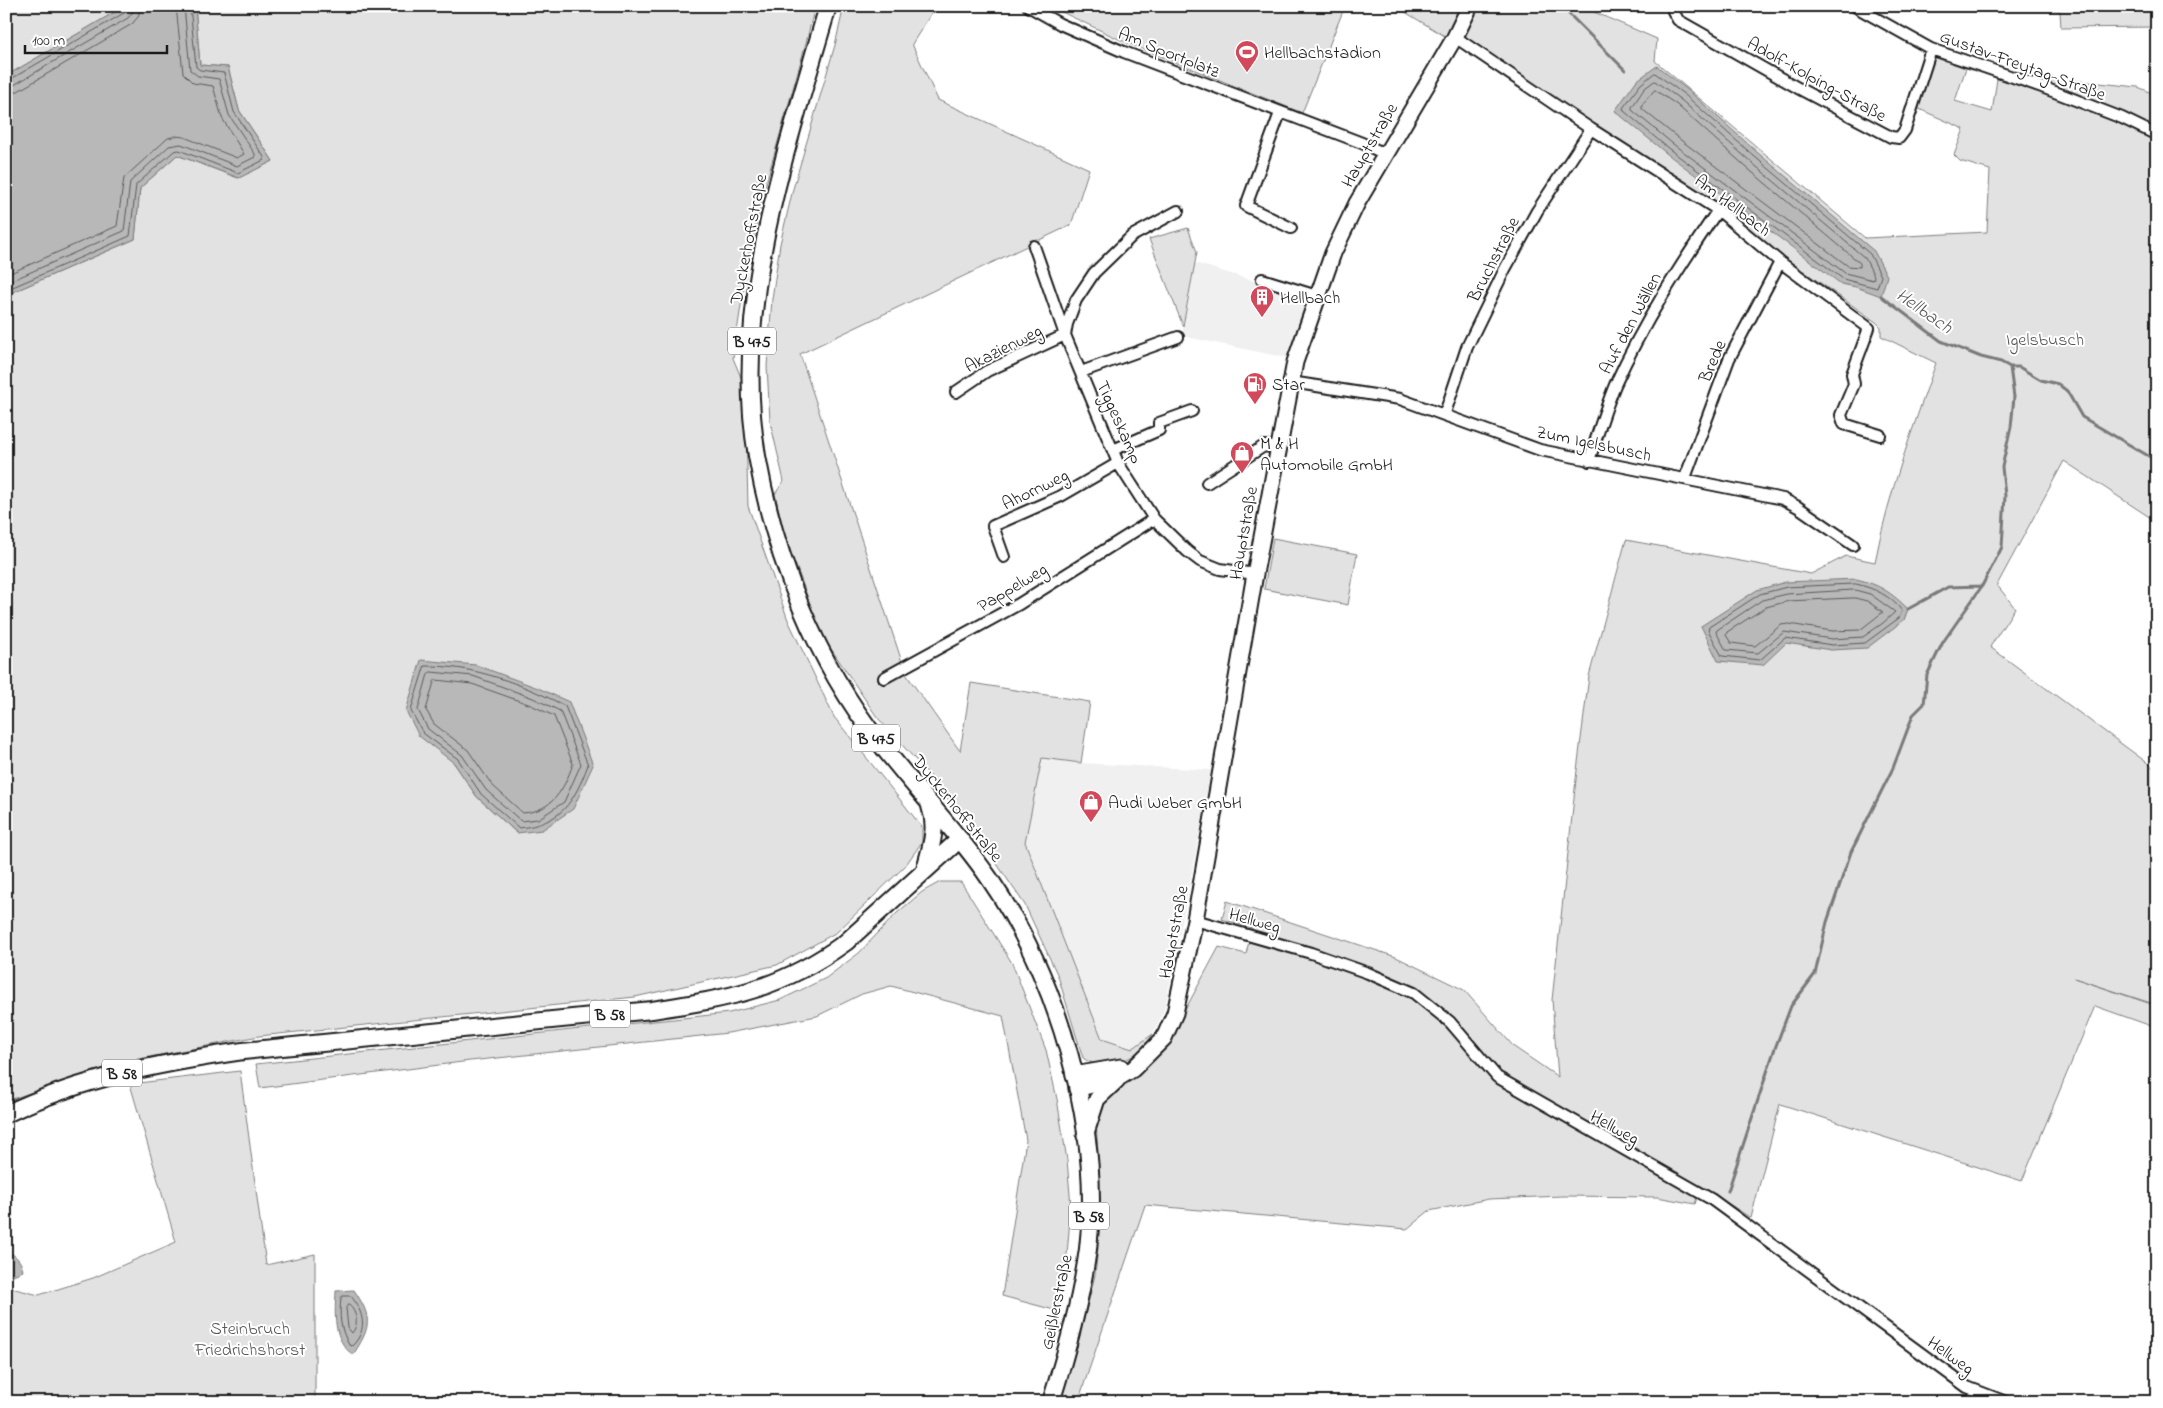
<svg xmlns="http://www.w3.org/2000/svg" width="2163" height="1408" font-family="'Indie Flower',sans-serif">
  <style>
    .built { fill: #f0f0f0 }
    .green { fill: #e2e2e2; stroke: #7f7f7f; fill-rule: evenodd }
    .water { fill: #b8b8b8; stroke: #7a7a7a }
    .lines { fill: none; stroke-linecap: round; stroke-linejoin: round }
    .shore { stroke: #5a5a5a; stroke-width: 1 }
    .stream { stroke: #7a7a7a; stroke-width: 3 }
    .street-casing { stroke: #1c1c1c; stroke-width: 14 }
    .secondary-casing { stroke: #1c1c1c; stroke-width: 19 }
    .primary-casing { stroke: #1c1c1c; stroke-width: 20 }
    .street { stroke: #fff; stroke-width: 10 }
    .secondary { stroke: #fff; stroke-width: 15 }
    .primary { stroke: #fff; stroke-width: 16 }
    .labels { text-anchor: middle; stroke-width: 4; stroke-linejoin: round; paint-order: stroke }
    .shield { fill: #fff; stroke: #606060; stroke-width: 1 }
    .shield-label { font-size: 16px; font-weight: bold; fill: #1c1c1c }
    .street-label { font-size: 18px; fill: #1c1c1c; stroke: #fff }
    .poi-label { font-size: 18px; fill: #1c1c1c; stroke: #fff; text-anchor: start }
    .park-label { font-size: 18px; fill: #575757; stroke: #fff }
    .water-label { font-size: 19px; font-style: italic; fill: #5a5a5a; stroke: #fff }
  </style>
  <rect width="100%" height="100%" fill="#fff"/>
  <filter id="ink" filterUnits="userSpaceOnUse"><feTurbulence type="fractalNoise" baseFrequency=".02" numOctaves="2"/><feDisplacementMap in="SourceGraphic" scale="10" xChannelSelector="R" yChannelSelector="G"/><feConvolveMatrix kernelMatrix="1 2 1 2 8 2 1 2 1" color-interpolation-filters="sRGB"/></filter>
  <g filter="url(#ink)">
    <path class="built" d="M1195,263l113,34 -20,61 -106,-22z
      M1042,758l39,5 131,7 -47,238 -12,26 -21,15 -30,-10 -77,-197z"/>
    <path class="green" d="M6,6h119l-119,70z
      M195,6h620l-9,37 -41,144 -17,73 -15,98 12,29 3,119 40,114 46,97 88,110v15l-17,24 -68,66 -60,33 -142,32 -376,39 -136,26 -117,39v-806l129,-56 5,-51 37,-33 61,23 35,-17 -34,-51 -11,-43 -28,-2zM454,763l63,70 -40,-36z
      M844,6h92l-24,38 26,56 151,69 -18,56 -271,129 106,320 54,77 11,-68 119,19 -9,61 -39,-5 -17,84 77,197 30,10 21,-15c-3,4 -6,10 -9,13 -15,15 -43,25 -61,11l-25,-82 -33,-71 -39,-57 -54,-70 -55,-61 -56,-83 -37,-101 -9,-39 9,-13 -14,-60 -3,-55 5,-67 8,-55 13,-55 42,-144z
      M1049,6h296l-43,107 -177,-71z
      M1395,6h185l77,33 -2,22 210,177 122,-6 3,-62 -30,-9 -6,-6 10,-26 -47,-21 15,-50h4l30,10 -11,33 37,11 5,-33 26,6 2,-13 35,7 78,8 19,8v427l-93,-61 -67,124 18,23 -25,39 167,123v235l-83,-27 83,28v22l-62,-22 -73,175 -242,-77 -29,114 -50,-32 -6,18 -38,-7 -94,-1 -74,3 -60,12 -22,18 -262,-24 -67,197h-19l19,-59 17,-68 3,-28 1,-71 -3,-56 6,-19 76,-78 41,-76 27,7 6,-26 -30,-9 5,-18 169,56 68,33 50,57 44,30 -6,-77 25,-230 12,-94 37,-136 185,34 35,-18 29,6c13,-68 38,-134 61,-199l-55,-27v-9l-5,-5 -94,-66 -64,-49 -116,-76z
      M2025,6h132v21l-96,1 -1,-17z
      M1188,228l9,24 -14,74 -34,-87z
      M1273,538l84,16 -9,51 -84,-16z
      M940,882h21l51,81 34,87 11,49 10,61 4,46 -4,49 -9,56 -56,-15 24,-156 -23,-124 -112,-30 -29,8 -45,22 -89,17 -258,28 -210,27 -4,-24 473,-51 51,-13 46,-22 33,-25 38,-40 25,-21z
      M240,1071l26,194 49,-11v148h-309v-118l5,4 28,7 54,-17 83,-36 -46,-158z"/>
    <path class="water" d="M125,6h70l5,59 28,2 11,43 34,51 -34,17 -62,-23 -37,33 -5,51 -129,56v-219z
      M1657,66l32,25 69,62 116,98 13,25 -6,20 -25,-9 -15,-3 -175,-131 -51,-42 21,-30z
      M1856,579c23,5 36,14 52,30l-4,11 -37,28 -36,2 -45,-7 -23,22 -45,-4 -17,-35 56,-36 29,-8z
      M421,660l55,5 62,23 31,14 24,63 -20,44 -31,21 -25,3 -40,-36 -23,-34 -35,-27 -13,-25z
      M6,1251c10,4 15,9 17,20l-10,4h-7z
      M354,1290c19,28 17,37 -1,65 -21,-16 -18,-41 -17,-64z"/>
    <g class="lines">
      <path class="shore" d="M1655,73l30,22 70,62 115,97 11,22 -4,12 -34,-9 -174,-130 -45,-38 -1,-3 17,-23z
        M6,80l5,-1 113,-66 3,-7
        M1655,81l26,19 70,62 114,96 9,18 -1,4 -28,-7 -172,-129 -41,-34v-3l12,-18z
        M6,86l8,-1 114,-67 4,-5 1,-7
        M1655,90l22,15 69,62 114,96v4l-12,-1 -170,-128 -36,-29v-4z
        M6,94l12,-3 114,-67 6,-7 3,-11
        M6,275l111,-49 7,-48 44,-40 8,-2 8,1 53,21 7,-4 -22,-36 -9,-32 -20,-3 -10,-10 -7,-67
        M6,283l118,-52 6,-49 39,-36 12,-2 56,22 18,-9v-3l-26,-39 -10,-36 -21,-3 -8,-6 -6,-64
        M6,290l124,-54 6,-51 38,-34 5,-1 59,23 26,-13v-3l-30,-45 -10,-39 -24,-3 -4,-3 -6,-61
        M1856,584c18,4 35,12 46,27l-3,7 -34,25 -33,2 -47,-7 -25,22 -38,-4 -14,-26 1,-3 51,-33 27,-7z
        M1855,590l15,4 25,18 -12,11 -20,14 -31,2 -48,-7 -26,21 -32,-3 -10,-18 1,-2 45,-30 25,-6z
        M1855,598l12,3 16,11 -23,18 -28,1 -43,-7 -8,1 -26,21 -24,-3 -5,-8 1,-3 39,-25 23,-6z
        M425,666c48,-1 98,18 140,40l23,59c-14,37 -27,59 -69,63l-38,-34 -23,-35 -35,-26 -12,-22z
        M431,672l42,4 60,22 27,13 21,53 -17,38 -26,17 -17,2 -35,-31 -24,-35 -34,-26 -10,-19 10,-36z
        M436,680l36,4 59,21 23,11 19,48c-9,25 -20,47 -50,49l-31,-28 -24,-35 -34,-26 -8,-14 8,-28z
        M343,1296h8c13,17 17,34 1,50l-3,-1c-9,-17 -10,-28 -8,-47z
        M349,1305c8,7 10,20 3,28l-4,-5 -2,-20z"/>
      <path class="stream" d="M1561,6l64,64
        M1881,296l60,45 40,16 20,5 9,5h9l22,13 17,4 9,7 15,26 75,44
        M1908,609l40,-22 34,-1
        M1728,1191l46,-140 17,-45 24,-32 12,-52 24,-70 42,-84 20,-53 11,-11 3,-29 16,-33 39,-56 20,-39 3,-51 -3,-29 9,-40 3,-30 -4,-30"/>
      <g class="street-casing">
        <path id="street" d="M1028,6l32,18 64,28 238,91 23,11
          M1673,6v5l5,9 120,68 93,49 8,1 6,-8 26,-81
          M1854,6l77,43 111,38 80,31 35,17
          M1455,37l136,92 127,81 62,52 89,66 -17,46 2,10 -13,31 3,9 36,11
          M1280,113l-34,93 45,22
          M1034,246l31,89 53,128 36,56 33,32 13,10 20,8 35,5
          M1262,279l55,17
          M1081,372l97,-35
          M1291,382l109,17 140,51 243,49 15,8 55,38
          M956,392l31,-21 78,-36 2,-11 9,-24 18,-27 38,-37 46,-25
          M1445,413l22,-66 38,-78 32,-58 54,-82
          M1113,450l46,-20v-7l33,-12
          M1589,461c8,-25 16,-52 26,-76 28,-62 65,-119 103,-175
          M1685,478l44,-119 51,-97
          M1207,483l57,-37 14,2
          M1004,557l-11,-31 68,-30 57,-33
          M884,678l135,-74 135,-85
          M1195,920l116,33 57,20 46,20 36,29 47,55 214,122 256,188 39,15"/>
      </g>
      <g class="secondary-casing">
        <path id="secondary" d="M1074,1075l47,-8
          M1077,1089l43,-12 13,-8 31,-31 11,-25 20,-93 60,-346 40,-212 38,-109 24,-50 98,-166 15,-31
          M1085,1136l12,-37 20,-19"/>
      </g>
      <g class="primary-casing">
        <path id="primary" d="M828,6c-41,144 -97,298 -71,450 18,102 58,205 123,287 35,46 76,87 109,135 68,99 114,250 99,371 -7,52 -21,102 -37,153
          M925,869c6,-22 13,-41 5,-63
          M6,1114c75,-36 155,-51 237,-63l409,-41c78,-12 128,-20 194,-68l114,-103"/>
      </g>
      <use href="#street" class="street"/>
      <use href="#secondary" class="secondary"/>
      <use href="#primary" class="primary"/>
    </g>
  </g>
  <defs>
    <g id="stadium-pin" transform="scale(1.25)"><path d="M0 17L-7.5 6A9.5 9.5 0 1 1 7.5 6Z" fill="#d1495b" stroke="#fff"/><path d="M0-5a6.5 5 0 1 0 0 10a6.5 5 0 1 0 0-10ZM-3.5-1.8h7v3.6h-7Z" fill="#fff"/></g>
    <g id="building-pin" transform="scale(1.25)"><path d="M0 17L-7.5 6A9.5 9.5 0 1 1 7.5 6Z" fill="#d1495b" stroke="#fff"/><path d="M-4-6H4V6H1V3H-1V6H-4ZM-2.5-4.3h1.7v1.8h-1.7ZM.8-4.3h1.7v1.8H.8ZM-2.5-1h1.7V.8h-1.7ZM.8-1h1.7V.8H.8Z" fill="#fff"/></g>
    <g id="fuel-pin" transform="scale(1.25)"><path d="M0 17L-7.5 6A9.5 9.5 0 1 1 7.5 6Z" fill="#d1495b" stroke="#fff"/><path d="M-5.5-6h7V0h2V4h1.3V-2.5L3-4.5l.8-.8L6-3V5H2.5V1h-1V6h-7ZM-4.2-4.7v3.2H.2V-4.7Z" fill="#fff"/></g>
    <g id="shop-pin" transform="scale(1.25)"><path d="M0 17L-7.5 6A9.5 9.5 0 1 1 7.5 6Z" fill="#d1495b" stroke="#fff"/><path d="M-5-2.5h2.3a2.7 3.5 0 0 1 5.4 0H5L5.5 6h-11ZM-1.5-2.5h3a1.5 2.3 0 0 0-3 0Z" fill="#fff"/></g>
  </defs>
  <g fill-rule="evenodd">
    <use href="#stadium-pin" x="1247" y="52"/>
    <use href="#building-pin" x="1262" y="297"/>
    <use href="#fuel-pin" x="1255" y="384"/>
    <use href="#shop-pin" x="1242" y="453"/>
    <use href="#shop-pin" x="1091" y="802"/>
  </g>
  <g class="labels">
    <g class="shield">
      <rect x="728" y="327.5" width="48" height="27" rx="4"/>
      <rect x="852" y="724.5" width="48" height="27" rx="4"/>
      <rect x="590" y="1000.5" width="40" height="27" rx="4"/>
      <rect x="102" y="1059.5" width="40" height="27" rx="4"/>
      <rect x="1069" y="1202.5" width="40" height="27" rx="4"/>
    </g>
    <g class="shield-label">
      <text x="752" y="347">B 475</text>
      <text x="876" y="744">B 475</text>
      <text x="610" y="1020">B 58</text>
      <text x="122" y="1079">B 58</text>
      <text x="1089" y="1222">B 58</text>
    </g>
    <g class="street-label">
      <text transform="translate(1169 52) rotate(22)" y="6">Am Sportplatz</text>
      <text transform="translate(2023 65) rotate(20)" y="6">Gustav-Freytag-Straße</text>
      <text transform="translate(1817 79) rotate(29)" y="6">Adolf-Kolping-Straße</text>
      <text transform="translate(1369 145) rotate(-60)" y="6">Hauptstraße</text>
      <text transform="translate(1733 205) rotate(37)" y="6">Am Hellbach</text>
      <text transform="translate(748 239) rotate(-79)" y="6">Dyckerhoffstraße</text>
      <text transform="translate(1493 259) rotate(-63)" y="6">Bruchstraße</text>
      <text transform="translate(1630 323) rotate(-62)" y="6">Auf den Wällen</text>
      <text transform="translate(1003 348) rotate(-27)" y="6">Akazienweg</text>
      <text transform="translate(1712 361) rotate(-67)" y="6">Brede</text>
      <text transform="translate(1120 422) rotate(66)" y="6">Tiggeskamp</text>
      <text transform="translate(1594 443) rotate(12)" y="6">Zum Igelsbusch</text>
      <text transform="translate(1035 489) rotate(-26)" y="6">Ahornweg</text>
      <text transform="translate(1243 533) rotate(-80)" y="6">Hauptstraße</text>
      <text transform="translate(1012 587) rotate(-31)" y="6">Pappelweg</text>
      <text transform="translate(958 808) rotate(51)" y="6">Dyckerhoffstraße</text>
      <text transform="translate(1255 920) rotate(16)" y="6">Hellweg</text>
      <text transform="translate(1173 932) rotate(-79)" y="6">Hauptstraße</text>
      <text transform="translate(1615 1127) rotate(29)" y="6">Hellweg</text>
      <text transform="translate(1056 1302) rotate(-78)" y="6">Geißlerstraße</text>
      <text transform="translate(1951 1355) rotate(36)" y="6">Hellweg</text>
    </g>
    <g class="poi-label">
      <text x="1264" y="58">Hellbachstadion</text>
      <text x="1280" y="303">Hellbach</text>
      <text x="1272" y="390">Star</text>
      <text x="1260" y="449">M &amp; H<tspan x="1260" dy="21">Automobile GmbH</tspan></text>
      <text x="1108" y="808">Audi Weber GmbH</text>
    </g>
    <g class="park-label">
      <text x="2045" y="345">Igelsbusch</text>
      <text x="250" y="1334">Steinbruch<tspan x="250" dy="21">Friedrichshorst</tspan></text>
    </g>
    <g class="water-label">
      <text transform="translate(1925 310) rotate(35)" y="7">Hellbach</text>
    </g>
  </g>
  <rect width="2163" height="1408" fill="none" stroke="#fff" stroke-width="25"/>
  <rect x="12" y="12" width="2138" height="1383" fill="none" stroke="#1c1c1c" stroke-width="2" filter="url(#ink)"/>
  <path d="M25 45v8h142v-8" fill="none" stroke="#1c1c1c" stroke-width="2.5"/>
  <text x="32" y="45" font-size="15" fill="#1c1c1c" stroke="#ffffff" stroke-width="4" paint-order="stroke">100 m</text>
</svg>
